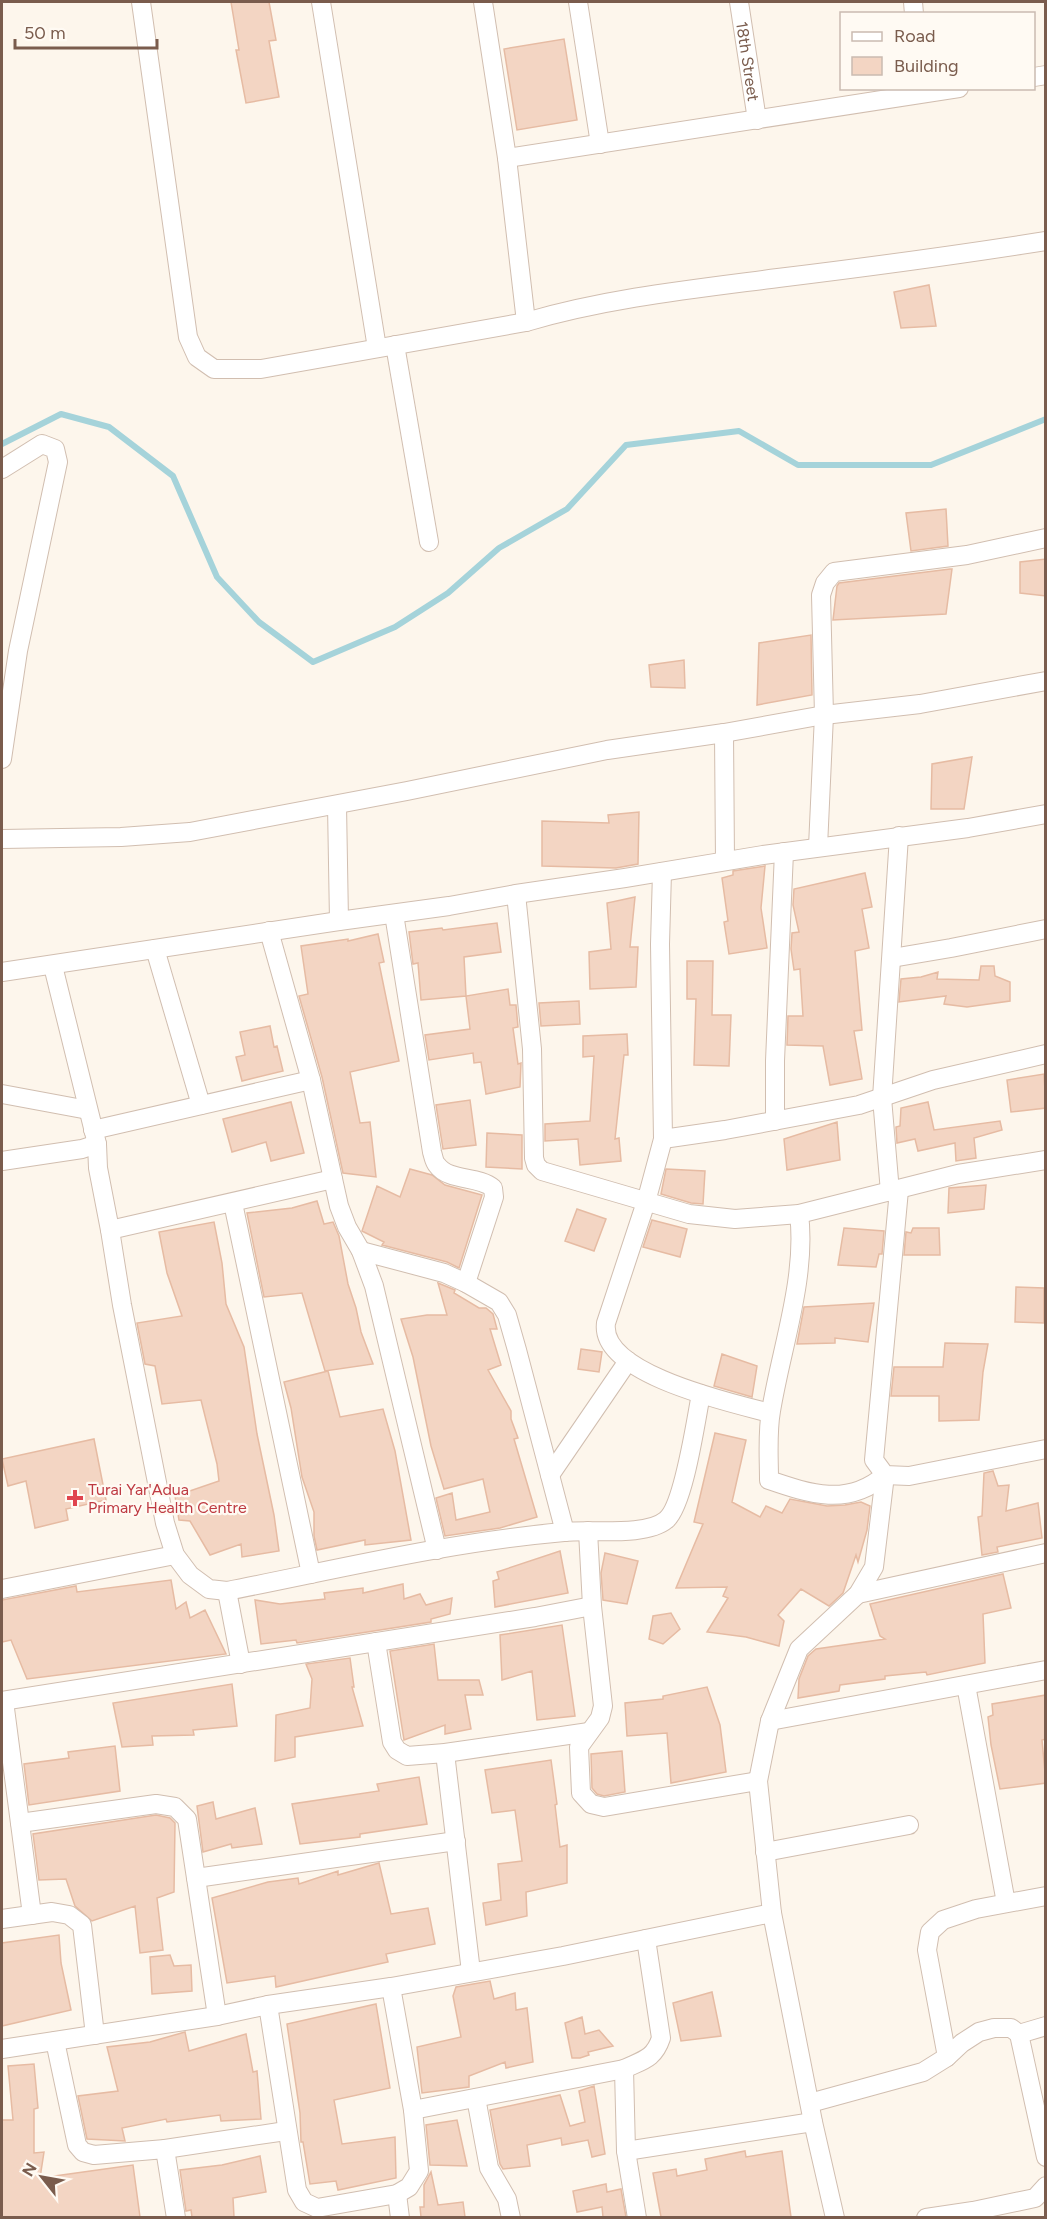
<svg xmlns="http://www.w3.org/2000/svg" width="1047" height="2219" font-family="Figtree,sans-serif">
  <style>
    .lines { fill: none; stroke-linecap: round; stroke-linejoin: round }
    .stream { stroke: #a5d3da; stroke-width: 6 }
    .building { fill: #f3d5c3; stroke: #e6bba3; stroke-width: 1.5 }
    .minor-casing { stroke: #d1beb0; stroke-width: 20 }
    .minor { stroke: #fff; stroke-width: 18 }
    .health-dot { fill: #e0444e; stroke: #fffaf3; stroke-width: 2 }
    .labels { text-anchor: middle; stroke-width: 4.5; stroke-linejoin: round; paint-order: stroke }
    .street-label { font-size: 16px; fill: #7a5c4d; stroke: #fffaf3 }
    .health-label { font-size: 16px; fill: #be3a42; stroke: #fffaf3; text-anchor: start }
  </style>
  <rect width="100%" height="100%" fill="#fdf6ec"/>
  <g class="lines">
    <path class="stream" d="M2,444l59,-30 48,13 64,49 44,101 42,45 54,40 82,-35 53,-34 51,-45 68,-39 59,-64 113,-14 59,34h133l115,-46"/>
  </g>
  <path class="building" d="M231,2h38l7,38 -7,1 10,56 -33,6 -10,-53h3z
    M564,39l13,81 -60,10 -13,-81z
    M929,285l7,41 -35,2 -7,-36z
    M946,509l2,37 -37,5 -5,-38z
    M1046,559v37l-26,-3v-31z
    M950,569h2l-6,45 -113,6 4,-34 2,-3z
    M811,635l1,60 -55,10 2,-62z
    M684,660l1,28 -34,-1 -2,-22z
    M972,757l-8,52h-33l1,-45z
    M639,812l-1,52 -22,4 -74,-2v-45l67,2 -1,-8z
    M765,866l-4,42 6,40 -38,6 -5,-32 4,-1 -6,-43 11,-3v-4z
    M865,873l7,34 -10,2 7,39 -14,3 7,79 -8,1 8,48 -32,6 -7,-39 -36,-1 1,-29h15l-3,-47 -6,1 -3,-21 1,-16 7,-1 -6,-27 1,-16z
    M635,897l-5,50h8l-2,40 -46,2 -1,-37 22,-3 -4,-46z
    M497,923l4,29 -37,5 2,39 -45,4 -3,-37 -5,1 -4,-32 33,-4 1,2z
    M378,934l6,28 -5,1 20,98 -49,11 10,51 10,-1 6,55 -33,-4 -21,-96 -23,-81 9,-2 -7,-48 47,-7v2z
    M687,961h26l-1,54h19l-2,51 -35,-1 2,-66h-9z
    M981,966h13l1,10 15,6v19l-43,6 -23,-3 2,-8 -47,6 2,-23 20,-2 17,-5 -1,7 42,1z
    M508,989l2,16h6l2,22 -5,1 5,36 3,-1 -1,24 -34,7 -5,-32 -7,1 -1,-10 -44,7 -4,-25 45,-6 -4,-33z
    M579,1001l1,23 -39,2 -2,-23z
    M270,1026l4,21 3,-1 6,25 -41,10 -6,-24 9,-2 -5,-23z
    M627,1034l1,21h-4l-9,84 4,-1 2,23 -41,4 -2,-26 -33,2v-17l45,-3 4,-65 -11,1v-21z
    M1044,1074l2,34 -35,4 -4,-32z
    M470,1100l6,45 -33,4 -7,-44z
    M291,1102l13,51 -33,8 -5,-19 -34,10 -9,-33z
    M928,1102l6,28 66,-9 2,9 -28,8 2,20 -20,3 -1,-18 -37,8 -3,-12 -18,4 -1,-16 4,-1 1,-18z
    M837,1122l3,38 -53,10 -3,-31z
    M487,1133l35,2v34l-36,-2z
    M410,1169l22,6 13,10 37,10 -23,73 -12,-6 -65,-17 2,-3 -22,-11 15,-45 23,11z
    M666,1169l39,2 -2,33 -12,-1 -30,-9z
    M986,1185l-2,24 -36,4 1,-25z
    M317,1201l7,23 9,-2 6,14 9,48 8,24 5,24 12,32 -48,7 -23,-78 -38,4 -17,-84 45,-5z
    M577,1209l29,10 -12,32 -29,-10z
    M652,1220l35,9 -7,28 -37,-10z
    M214,1222l8,41 4,41 18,43 13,87 17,81 5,36 -37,6 -1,-13 -31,11 -20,-34 -11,-1 -4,-24 44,-15 -2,-17 -16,-64 -39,4 -7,-38 -10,-2 -8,-41 45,-7 -15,-43 -8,-41z
    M844,1228l40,3 -2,23h-3l-3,13 -38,-2z
    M913,1228h26l1,27h-36l2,-23 5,1z
    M438,1283l17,7 -1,3 25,15h7l7,6 4,15h-7l11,36 -13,5 23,41v8l7,19 -4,1 23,78 -37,11 -55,8 -9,-38 16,-5 4,27 34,-8 -7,-33 -39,10 -13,-43 -18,-89 -12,-38 26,-4h20z
    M1016,1287l28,1v35l-29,-1z
    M874,1303l-6,39 -33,-4v5l-38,1 7,-37z
    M945,1343l43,1 -5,28 -4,48 -40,1v-25h-48l3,-29h49z
    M581,1349l21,3 -3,20 -21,-3z
    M722,1354l35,12 -5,31 -38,-11z
    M328,1371l12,46 43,-8 12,42 16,89 -46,5v-5l-48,10 -3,-14v-24l-12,-35 -11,-69 -7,-26z
    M715,1433l31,7 -14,62 28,15 6,-11 16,7 8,-14 37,7 18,-1 16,-3 9,4 -3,24 -9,32 -2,-7 -13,38 -14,13 -28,-17 -23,26 6,6 -5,25 -33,-9 -39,-5 21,-34 -5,-2 4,-9 -51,1 27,-64 -9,-2z
    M94,1439l12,61 -40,9 2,11 -33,8 -9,-47 -18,5 -6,-27z
    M993,1471l5,15 11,-1 -3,26 32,-8 4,35 -45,9 1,5 -16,3 -4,-38 4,-1 2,-43z
    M560,1551l8,42 -73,14 -2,-26 6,-2 -2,-7z
    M605,1553l33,8 -11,43 -24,-4 -2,-27z
    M1003,1574l8,34 -28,6 2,49 -58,12 -1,-3 -41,4v3l-45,6 -1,6 -41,7 1,-19 9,-23 8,-7 69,-10 -5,-3 -10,-32z
    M171,1580l5,29 10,-7 4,16 15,-8 21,44 -199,25 -16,-39 -9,2v-42l74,-14 1,6z
    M403,1584l1,15 16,-5 6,11 26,-7 -2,16 -19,5v3l-134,21 -1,-3 -35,4 -6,-44 25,4 45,-5 -1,-6 39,-5v5z
    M671,1613l9,16 -17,15 -14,-5 4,-23z
    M562,1625l13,91 -38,4 -5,-49 -30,9 -2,-45z
    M434,1644l4,36h41l4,15h-18l6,34 -26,5v-9l-41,15 -14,-89z
    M350,1658l4,29h-2l11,39 -68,11v20l-20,4 1,-46 34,-7 2,-29 -6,-15z
    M232,1684l5,42 -44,4 1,5 -42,1 1,9 -31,2 -9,-44z
    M707,1687l13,38 6,47 -55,11 -4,-50 -40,3 -2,-33 38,-4v-3z
    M1046,1695v44l-4,1 4,43 -46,6 -9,-44 -3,-28 5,-2 -1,-11z
    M115,1746l5,45 -91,14 -5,-41 45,-6 -1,-6z
    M622,1751l3,41 -21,4 -7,-2 -5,-6 -1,-34z
    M551,1760l6,44 -2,1 5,42 7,-2v38l-41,9 1,24 -41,9 -3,-22 18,-3 -3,-36 24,-3 -7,-51 -23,3 -7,-43z
    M419,1777l8,47 -67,10v3l-60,7 -8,-40 87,-13 -2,-7z
    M213,1802l3,17 39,-11 7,36 -30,4 -1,-4 -28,8 -6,-46z
    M156,1815l14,3 5,5 -1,69 -17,6 6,52 -23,3 -5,-47 -43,15 -17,-15 -9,-27 -27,1 -6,-46z
    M379,1863l12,51 37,-6 7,36 -49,10 2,8 -112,25 -1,-11 -48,7 -15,-85 56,-16 30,-4 1,6 39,-13v4z
    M59,1935l2,28 10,47 -69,16v-83z
    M170,1955l4,11 17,-1 1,26 -40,3 -2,-37z
    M490,1981l4,18 21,-6 1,17 11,-2 6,54 -27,6 -1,-6 -36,14v11l-47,6 -5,-46 44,-10 -8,-41 3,-9z
    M712,1992l9,44 -40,5 -8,-38z
    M376,2004l14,84 -56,12 8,44 53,-7 1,41 -58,12 -2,-9 -26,3 -7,-42h-2l-1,-29 -13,-89z
    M582,2017l3,17 14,-4 14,16 -25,6 1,3 -9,3h-8l-7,-35z
    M185,2032l4,19 57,-17 7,38 4,-1 4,48 -40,2 -1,-6 -53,7 -1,-3 -44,9 3,13 -38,-2 -9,-43 40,-5 -11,-44 43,-5z
    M34,2064l4,44 -4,1v44l10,-1 -4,26 93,-13 7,52h-138v-97h11l-5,-54z
    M594,2086l11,68 -13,3 -4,-17 -26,5 -1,-7 -34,7 3,21 -27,3 -3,-5 -10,-54 70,-15 10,31 15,-4 -6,-31z
    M457,2120l10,46 -37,-1 -4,-40z
    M745,2151l1,6 36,-6 9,66h-130l-8,-44 23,-4 1,7 30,-6 -2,-11z
    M260,2156l6,36 -33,6 1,19h-42l-1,-7 -5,1 -6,-41 42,-5z
    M431,2172l7,33 25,-3 2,15h-44l-1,-10h4v-22z
    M606,2184l1,8 14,-3 5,28h-23l-1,-10 -25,5 -4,-21z"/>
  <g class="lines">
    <g class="minor-casing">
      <g id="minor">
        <path d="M141,2l47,335 9,20 17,12h47l265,-47c82,-24 168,-33 252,-44 90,-11 179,-23 268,-37"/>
        <path d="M321,2l56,346"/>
        <path d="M483,2l24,156 19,164"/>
        <path d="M578,2l22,142"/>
        <path id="s1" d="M739,2l18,118"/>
        <path d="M913,2l1,12"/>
        <path d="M1034,77l12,-2"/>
        <path d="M507,158l452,-70"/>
        <path d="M395,345l34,197"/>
        <path d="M2,469l40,-25 13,5 3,13 -40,189 -16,108"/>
        <path d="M724,733l1,128"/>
        <path d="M337,805l2,116"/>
        <path d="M2,839l119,-2 69,-5 217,-41 200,-41 117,-17 100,-18 96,-11 126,-23"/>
        <path d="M818,847l6,-132 -3,-120 4,-12 9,-11 133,-17 79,-17"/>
        <path d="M662,872l-2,72 3,195 -17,63 -40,121c-7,51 126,80 164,90"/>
        <path d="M516,894l16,155 2,109 2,7 6,6 147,43 46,5 64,-5 159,-40 88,-14"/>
        <path d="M394,914l38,238c1,3 2,10 5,13 12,17 41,10 56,23l1,9 -28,86"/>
        <path d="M269,931l42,149 28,126 8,21 14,24 13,35 63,264"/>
        <path d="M155,949l46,156"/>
        <path d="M892,958l59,-10 95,-19"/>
        <path d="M53,966l44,178 1,24 12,62 12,75 43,218 10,32 15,20 19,14 18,2c112,-22 223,-49 337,-59 26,-3 82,5 102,-12 18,-14 30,-101 35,-126"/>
        <path d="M2,972l337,-51 110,-15 67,-12 109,-16 138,-23 205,-27 78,-14"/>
        <path d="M2,1094l86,16"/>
        <path d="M775,1121v-60l9,-209"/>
        <path d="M93,1130l218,-50"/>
        <path d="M663,1139l62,-9 134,-25 74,-25 113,-26"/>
        <path d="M2,1161l80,-12 15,-5"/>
        <path d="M899,1190l-25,270 11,15 24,1 137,-27"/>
        <path d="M890,1192l-8,-94 17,-262"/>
        <path d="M233,1203l78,371"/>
        <path d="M799,1214c8,63 -18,135 -28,197 -4,22 -2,47 -2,69 41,14 79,27 116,-5"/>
        <path d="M110,1230l223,-51"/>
        <path d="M361,1251l83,22 22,10 33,19 8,13 10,35 48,182"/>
        <path d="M550,1475l78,-114"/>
        <path d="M588,1531l4,75 11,100 -3,12 -21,29 2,46 10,11 13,3 154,-26"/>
        <path d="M2,1589l173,-34"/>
        <path d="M227,1591l14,73"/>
        <path d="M858,1594l188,-41"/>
        <path d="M376,1642l16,100 5,8 10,6 38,-3 144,-21"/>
        <path d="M966,1685l40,218"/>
        <path d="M2,1701l533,-84 57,-11"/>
        <path d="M4,1701l28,214"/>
        <path d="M770,1721l276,-51"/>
        <path d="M445,1753l26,219"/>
        <path d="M20,1823l136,-19 19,3 12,12 30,197"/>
        <path d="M765,1852l144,-27"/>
        <path d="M196,1878l260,-37"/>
        <path d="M2,1919l50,-7 17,3 13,10 13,110"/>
        <path d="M268,2005l29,185 7,12 13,6 80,-14 12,-7 10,-16 -6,-61 -22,-123"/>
        <path d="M1019,2034l27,-8"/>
        <path d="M55,2041l22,104 6,7 11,3 71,-6 11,69"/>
        <path d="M2,2049l215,-33 51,-11 123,-18 172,-31 209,-43"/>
        <path d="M947,2057l-20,-107 3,-18 13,-12 33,-11 70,-13"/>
        <path d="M624,2069l2,82 11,67"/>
        <path d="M476,2098l13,70 18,31 4,19"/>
        <path d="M810,2103l113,-31 24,-15 15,-14 17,-11 15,-4h17l8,6 27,123"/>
        <path d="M413,2110l211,-41c19,-9 30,-10 37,-31l-15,-99"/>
        <path d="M165,2149l121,-18"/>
        <path d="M626,2151l187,-29"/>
        <path d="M397,2194l3,24"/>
        <path d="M835,2218l-22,-96 -41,-209 -14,-132 12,-60 29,-72 59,-55 16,-27 11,-92"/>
        <path d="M926,2218l47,-7 62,-13 11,-12"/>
      </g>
    </g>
    <use href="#minor" class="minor"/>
  </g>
  <path class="health-dot" d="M72 1489h6v6h6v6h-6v6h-6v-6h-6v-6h6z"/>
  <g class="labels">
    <g class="street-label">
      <text dy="6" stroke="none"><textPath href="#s1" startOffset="60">18th Street</textPath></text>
    </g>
    <g class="health-label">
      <text x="88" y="1495">Turai Yar'Adua<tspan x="88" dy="18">Primary Health Centre</tspan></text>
    </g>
  </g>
  <rect width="1047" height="2219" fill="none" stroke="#7a5c4d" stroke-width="6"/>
  <rect x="840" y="12" width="195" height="78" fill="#fffaf3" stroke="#cabbb1" stroke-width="1.5"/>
  <rect x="852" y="32" width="30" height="9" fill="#ffffff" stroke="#cabbb1" stroke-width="1.5"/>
  <text x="894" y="42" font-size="18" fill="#7a5c4d">Road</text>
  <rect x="852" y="57" width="30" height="18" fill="#f3d5c3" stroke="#cabbb1" stroke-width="1.5"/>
  <text x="894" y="72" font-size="18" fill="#7a5c4d">Building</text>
  <g transform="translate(42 2177) rotate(301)" stroke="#fffaf3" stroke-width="4.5" paint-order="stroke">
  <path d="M0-4.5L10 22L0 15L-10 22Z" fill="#7a5c4d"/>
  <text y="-9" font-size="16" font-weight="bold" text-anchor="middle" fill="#7a5c4d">N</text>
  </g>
  <path d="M15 39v9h142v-9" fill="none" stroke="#7a5c4d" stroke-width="3"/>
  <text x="24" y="39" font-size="18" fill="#7a5c4d" stroke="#fffaf3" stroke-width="4.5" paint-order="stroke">50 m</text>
</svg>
